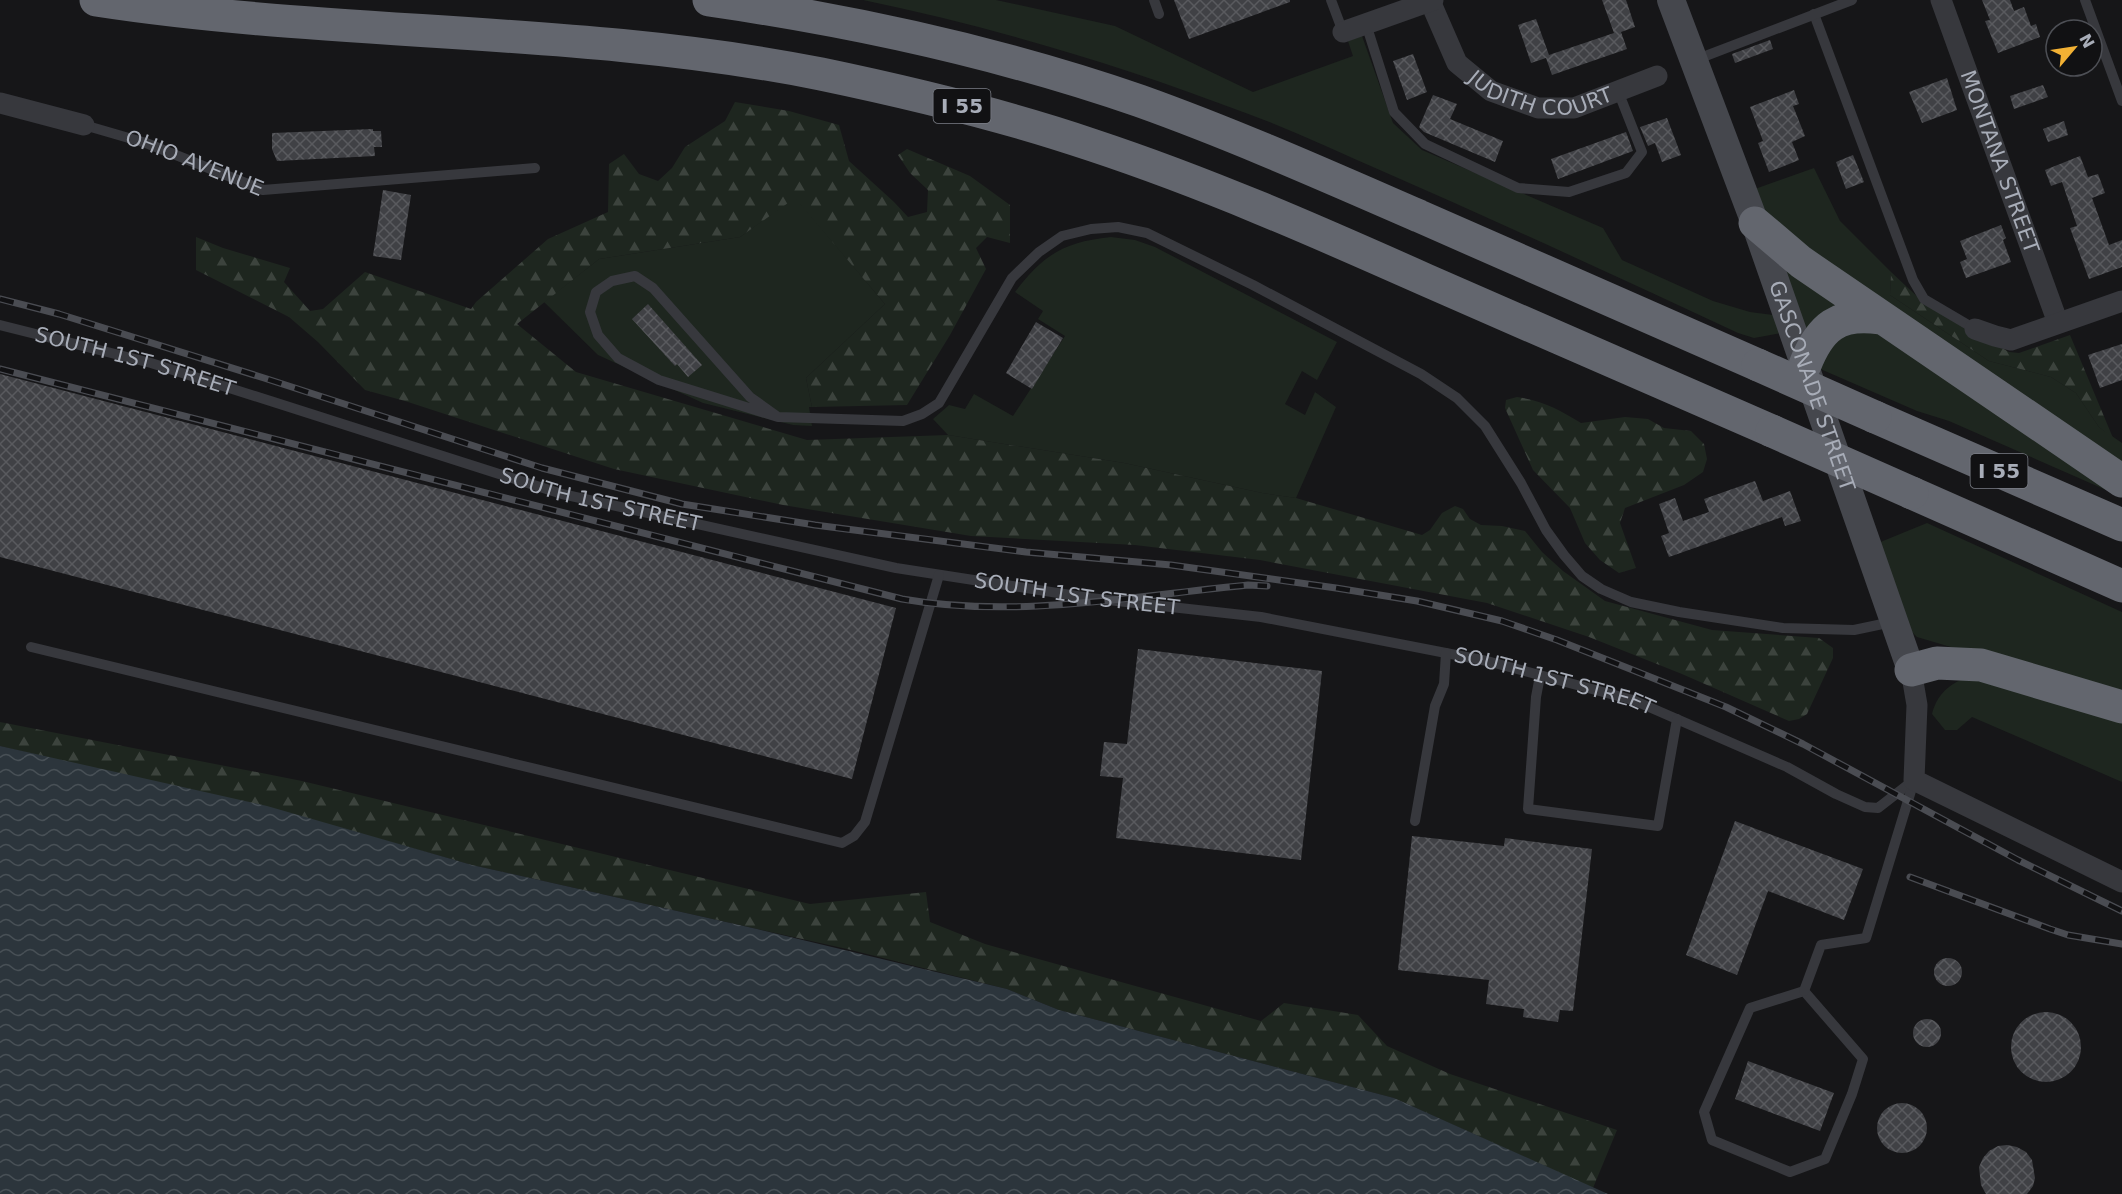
<svg xmlns="http://www.w3.org/2000/svg" width="2122" height="1194" font-family="'DejaVu Sans',sans-serif">
  <style>
    .grass { fill: #1e261f }
    .forest { fill: url(#forest-firs) }
    .water { fill: url(#water-waves) }
    .building { fill: url(#building-cross-hatch) }
    .lines { fill: none; stroke-linecap: round; stroke-linejoin: round }
    .lane { stroke: #37383d; stroke-width: 10 }
    .street { stroke: #37383d; stroke-width: 21 }
    .secondary { stroke: #45474d; stroke-width: 28 }
    .highway { stroke: #63666e; stroke-width: 33 }
    .rail-casing { stroke: #4a4c52; stroke-width: 7 }
    .rail { stroke: #111113; stroke-width: 4.5; stroke-dasharray: 14; stroke-linecap: butt }
    .highway-bridge { stroke: #63666e; stroke-width: 33 }
    .labels { text-anchor: middle; stroke-width: 4.5; stroke-linejoin: round; paint-order: stroke }
    .shield { fill: #111113; stroke: #7b7e86; stroke-width: 1.5 }
    .shield-label { font-size: 20px; font-weight: bold; fill: #a8adb8 }
    .street-label { font-size: 21px; fill: #a8adb8; stroke: #111113 }
  </style>
  <defs>
    <pattern id="forest-firs" width="22" height="20" patternUnits="userSpaceOnUse" patternTransform="scale(1.5)"><rect width="22" height="20" fill="#1e261f"/><path d="M5 1l3.5 6h-7zM16 11l3.5 6h-7z" fill="#3c433d"/></pattern>
    <pattern id="water-waves" width="16" height="10" patternUnits="userSpaceOnUse" patternTransform="scale(1.5)"><rect width="16" height="10" fill="#2c353c"/><path d="M0 5q4-4 8 0t8 0" fill="none" stroke="#485056"/></pattern>
    <pattern id="building-cross-hatch" width="8" height="8" patternUnits="userSpaceOnUse" patternTransform="scale(1.5)"><rect width="8" height="8" fill="#404145"/><path d="M0 0l8 8M0 8l8-8" fill="none" stroke="#595a5e"/></pattern>
  </defs>
  <rect width="100%" height="100%" fill="#161618"/>
  <path class="grass" d="M863,0h133l119,26 138,66 100,-36 -5,-15 14,-5 31,87 29,27 181,78 19,32 91,41 37,11 23,3 8,18 -27,5 -16,-5c-118,-55 -237,-110 -356,-162 -46,-20 -92,-42 -139,-59 -123,-47 -250,-85 -380,-112z
    M1814,168l26,53 51,51 -1,23 99,66 62,16 25,16 23,34 23,16v27l-339,-230 -31,-50z
    M795,197l90,107 -79,74 6,29h-3l3,19 -19,-1 -90,-22 -105,-48 -54,-53 55,-43 141,-22z
    M1111,237l24,3 20,7 182,95 -20,38 -15,-9 -17,33 20,11 10,-23 21,15 -40,91 -34,-5 -138,-30 -176,-28 -15,-16 16,-14 16,4 9,-15 39,22 52,-80 -27,-17 5,-8 -28,-19c29,-38 49,-50 96,-55z
    M1780,255l73,49 -47,30z
    M1869,328l253,169 -173,-76 -32,-10 -99,-43 15,-30z
    M1927,523l195,89v86l-205,-61 -6,-6 -33,-88z
    M1975,675l147,39v68l-150,-65 -15,13h-12l-13,-16c6,-23 21,-33 43,-39z"/>
  <path class="forest" d="M735,102l54,9 50,14 10,36 45,41 14,15 19,-5 1,-22 -18,-17 -12,-18 9,-6 63,27 40,29v38l-23,-6 -11,11 10,21 -36,66 -43,70 -95,2 -6,-29 79,-74 -90,-106 -55,39 -141,22 -82,65 59,48 231,68 141,-5 176,28 138,30 34,5 126,37 8,-5 12,-17 13,-7 8,3 7,10 11,6 21,1 23,5 17,21 21,19 42,30 107,29 107,8 14,10v10l-26,56 -8,5 -10,2 -107,-47 -93,-37 -102,-34 -227,-43 -125,-15 -164,-9 -188,-31 -169,-36 -209,-68 -40,-11 -47,-48 -29,-25 -93,-47v-33l27,11 67,20 -6,14 26,29 13,-2 42,-37 106,37 5,-7 72,-63 60,-27 1,-48 15,-10 15,20 19,7 14,-13 13,-21 40,-26z
    M1891,272l33,31 85,49 10,1 51,-18 43,103 -14,-11 -23,-34 -25,-16 -62,-16 -99,-66z
    M1517,397c27,4 41,12 64,26l44,-6 23,2 16,9 27,3 13,13 3,15 -4,13 -19,13 -59,23 -5,15 16,45 -17,5 -19,-13 -15,-17 -15,-35 -37,-38 -28,-62 1,-8z
    M0,722l302,59 508,123 116,-12 4,30 55,22 276,77 23,-18 74,12 29,31 63,28 167,56 -24,58 -199,-90 -335,-88 -52,-21 -160,-40 -375,-84 -131,-37 -341,-82z"/>
  <path class="water" d="M0,746l267,60 205,59 285,64 250,60 52,21 335,88 214,96h-1608z"/>
  <path class="building" d="M1174,0h116v2l-101,37z
    M1602,0h24l9,27 -14,5 6,17 -75,26 -6,-17 -15,5 -13,-38 18,-6 13,36 65,-22z
    M1982,0h28l4,11 10,-4 7,19 5,-2 4,13 -42,16 -13,-32 5,-1z
    M1770,40l3,9 -38,14 -3,-9z
    M1413,54l14,38 -20,8 -14,-39z
    M1947,78l10,32 -35,13 -13,-31z
    M2043,85l5,12 -34,12 -4,-13z
    M1794,90l5,14 -6,2 12,30 -13,6 7,18 -30,12 -11,-29 5,-2 -13,-34z
    M1433,95l24,9 -7,15 53,22 -8,21 -71,-30 -5,-5z
    M1667,118l14,37 -19,7 -7,-19 -7,3 -8,-19z
    M2064,121l4,14 -20,7 -5,-13z
    M373,129v2h8l1,16h-8l1,9 -98,5 -5,-12v-16z
    M1626,132l7,19 -75,28 -7,-20z
    M1853,155l11,27 -18,7 -10,-27z
    M2080,156l8,21 10,-3 7,19 -13,5 17,47 13,-5v27l-33,12 -19,-51 7,-2 -15,-44 -11,4 -6,-16z
    M383,190l28,5 -10,65 -28,-4z
    M2001,225l5,13 -3,2 8,22 -45,16 -6,-16 7,-3 -7,-18z
    M648,304l54,61 -14,12 -11,-13 -2,2 -43,-47z
    M1036,322l27,16 -31,51 -26,-16z
    M2122,344v36l-22,8 -12,-33z
    M0,374l896,234 -44,171 -852,-222z
    M1755,481l8,20 27,-10 11,30 -16,5 -3,-9 -113,40 -8,-21 8,-3 -10,-29 16,-6 8,23 26,-9 -5,-13z
    M1138,649l184,22 -21,189 -185,-22 7,-60 -23,-2 4,-34 23,2z
    M1735,821l128,48 -19,51 -76,-29 -31,84 -51,-20z
    M1412,836l92,10 1,-8 87,11 -19,162 -13,-1 -2,12 -35,-5 1,-8 -38,-5 3,-24 -91,-10z
    M1934 972a14 14 0 1 1 28 0a14 14 0 1 1-28 0Z
    M2011 1047a35 35 0 1 1 70 0a35 35 0 1 1-70 0Z
    M1913 1033a14 14 0 1 1 28 0a14 14 0 1 1-28 0Z
    M1748,1061l86,32 -14,38 -85,-32z
    M1877 1128a25 25 0 1 1 50 0a25 25 0 1 1-50 0Z
    M2007,1145l10,2 9,5 6,8 3,18 -2,8 -6,8h-41l-5,-9 -2,-18 4,-9 6,-7 9,-5z"/>
  <g class="lines">
    <g class="lane">
      <path d="M1154,0l5,14"/>
      <path d="M1331,0l12,32"/>
      <path d="M2085,0l37,101"/>
      <path d="M1814,14l99,266 11,19 51,30"/>
      <path d="M1366,24l28,88 31,32 93,44 51,4 57,-19 16,-21 -24,-61"/>
      <path d="M1695,60l157,-60"/>
      <path id="s1" d="M84,125l62,18 117,47 272,-22"/>
      <path id="s2" d="M0,325l151,38 411,131 334,74 194,30 171,19 226,44 146,39 154,67 49,27 29,13 13,1 36,-28"/>
      <path d="M778,417l-28,-20 -97,-109 -18,-12 -23,5 -16,11 -6,20 8,23 20,23 41,22 119,37 125,4 19,-7 17,-11 73,-125 27,-26 23,-16 29,-7 27,-2 29,6 106,52 168,89 36,24 28,28 36,57 25,47 18,25 18,21 19,13 30,13 48,10 104,16 71,2 38,-8"/>
      <path d="M31,647l811,196 12,-7 11,-14 74,-247"/>
      <path d="M1540,676l-4,21 -8,112 130,17 19,-107"/>
      <path d="M1415,821l20,-115 9,-22 2,-31"/>
      <path d="M1804,991l59,68 -11,35 -27,65 -35,13 -78,-32 -8,-28 46,-104z"/>
      <path d="M1804,991l17,-46 45,-7 48,-157"/>
    </g>
    <g class="street">
      <path id="s3" d="M1941,0l117,323"/>
      <path id="s4" d="M1430,1l27,62 34,28 47,17h36l83,-32"/>
      <path d="M1343,32l90,-32"/>
      <path d="M0,103l84,22"/>
      <path d="M1975,329l20,7 16,4 111,-39"/>
      <path d="M1911,670l6,35 -3,75 208,102"/>
    </g>
    <path class="secondary" id="s5" d="M1671,0l84,223 156,447"/>
    <path class="highway" d="M96,0c240,37 486,26 725,74 91,19 183,41 271,71 115,38 224,86 334,135 115,50 230,101 346,151
      M709,0c146,21 292,53 431,101 95,34 187,75 279,115 113,50 226,100 339,149
      M1755,223l46,39 321,219
      M1805,365c15,-38 33,-53 75,-47
      M1875,417l247,108
      M1912,493l210,93
      M1911,670l26,-7 44,2 141,42"/>
    <g class="rail-casing">
      <path id="rail" d="M0,299l59,15 205,64 278,90 140,36 133,21 211,27 145,13 165,23 81,13 85,20 55,19 169,67 77,37 215,116 104,51
        M0,369l902,230c115,20 231,-3 346,-14l19,1
        M1910,877l140,52 18,6 54,9"/>
    </g>
    <use href="#rail" class="rail"/>
    <path class="highway-bridge" d="M1758,365l117,52
      M1772,431l140,62"/>
  </g>
  <g class="labels">
    <g class="shield">
      <rect x="933.5" y="89" width="57" height="34" rx="4.5"/>
      <rect x="1970.5" y="454" width="57" height="34" rx="4.5"/>
    </g>
    <g class="shield-label">
      <text x="962" y="113">I 55</text>
      <text x="1999" y="478">I 55</text>
    </g>
    <g class="street-label">
      <text dy="7" stroke="none"><textPath href="#s4" startOffset="162">JUDITH COURT</textPath></text>
      <text dy="7" stroke="none"><textPath href="#s1" startOffset="117">OHIO AVENUE</textPath></text>
      <text dy="7" stroke="none"><textPath href="#s3" startOffset="172">MONTANA STREET</textPath></text>
      <text dy="7" stroke="none"><textPath href="#s2" startOffset="140">SOUTH 1ST STREET</textPath></text>
      <text dy="7" stroke="none"><textPath href="#s5" startOffset="411">GASCONADE STREET</textPath></text>
      <text dy="7" stroke="none"><textPath href="#s2" startOffset="626">SOUTH 1ST STREET</textPath></text>
      <text dy="7" stroke="none"><textPath href="#s2" startOffset="1112">SOUTH 1ST STREET</textPath></text>
      <text dy="7" stroke="none"><textPath href="#s2" startOffset="1598">SOUTH 1ST STREET</textPath></text>
    </g>
  </g>
  <g transform="translate(2074 48) rotate(61)"><circle r="28" fill="#111113" stroke="#4d4f55" stroke-width="1.5"/>
  <path d="M0-4.5L10 22L0 15L-10 22Z" fill="#f2b134"/>
  <text y="-9" font-size="16" font-weight="bold" text-anchor="middle" fill="#a8adb8">N</text>
  </g>
</svg>
